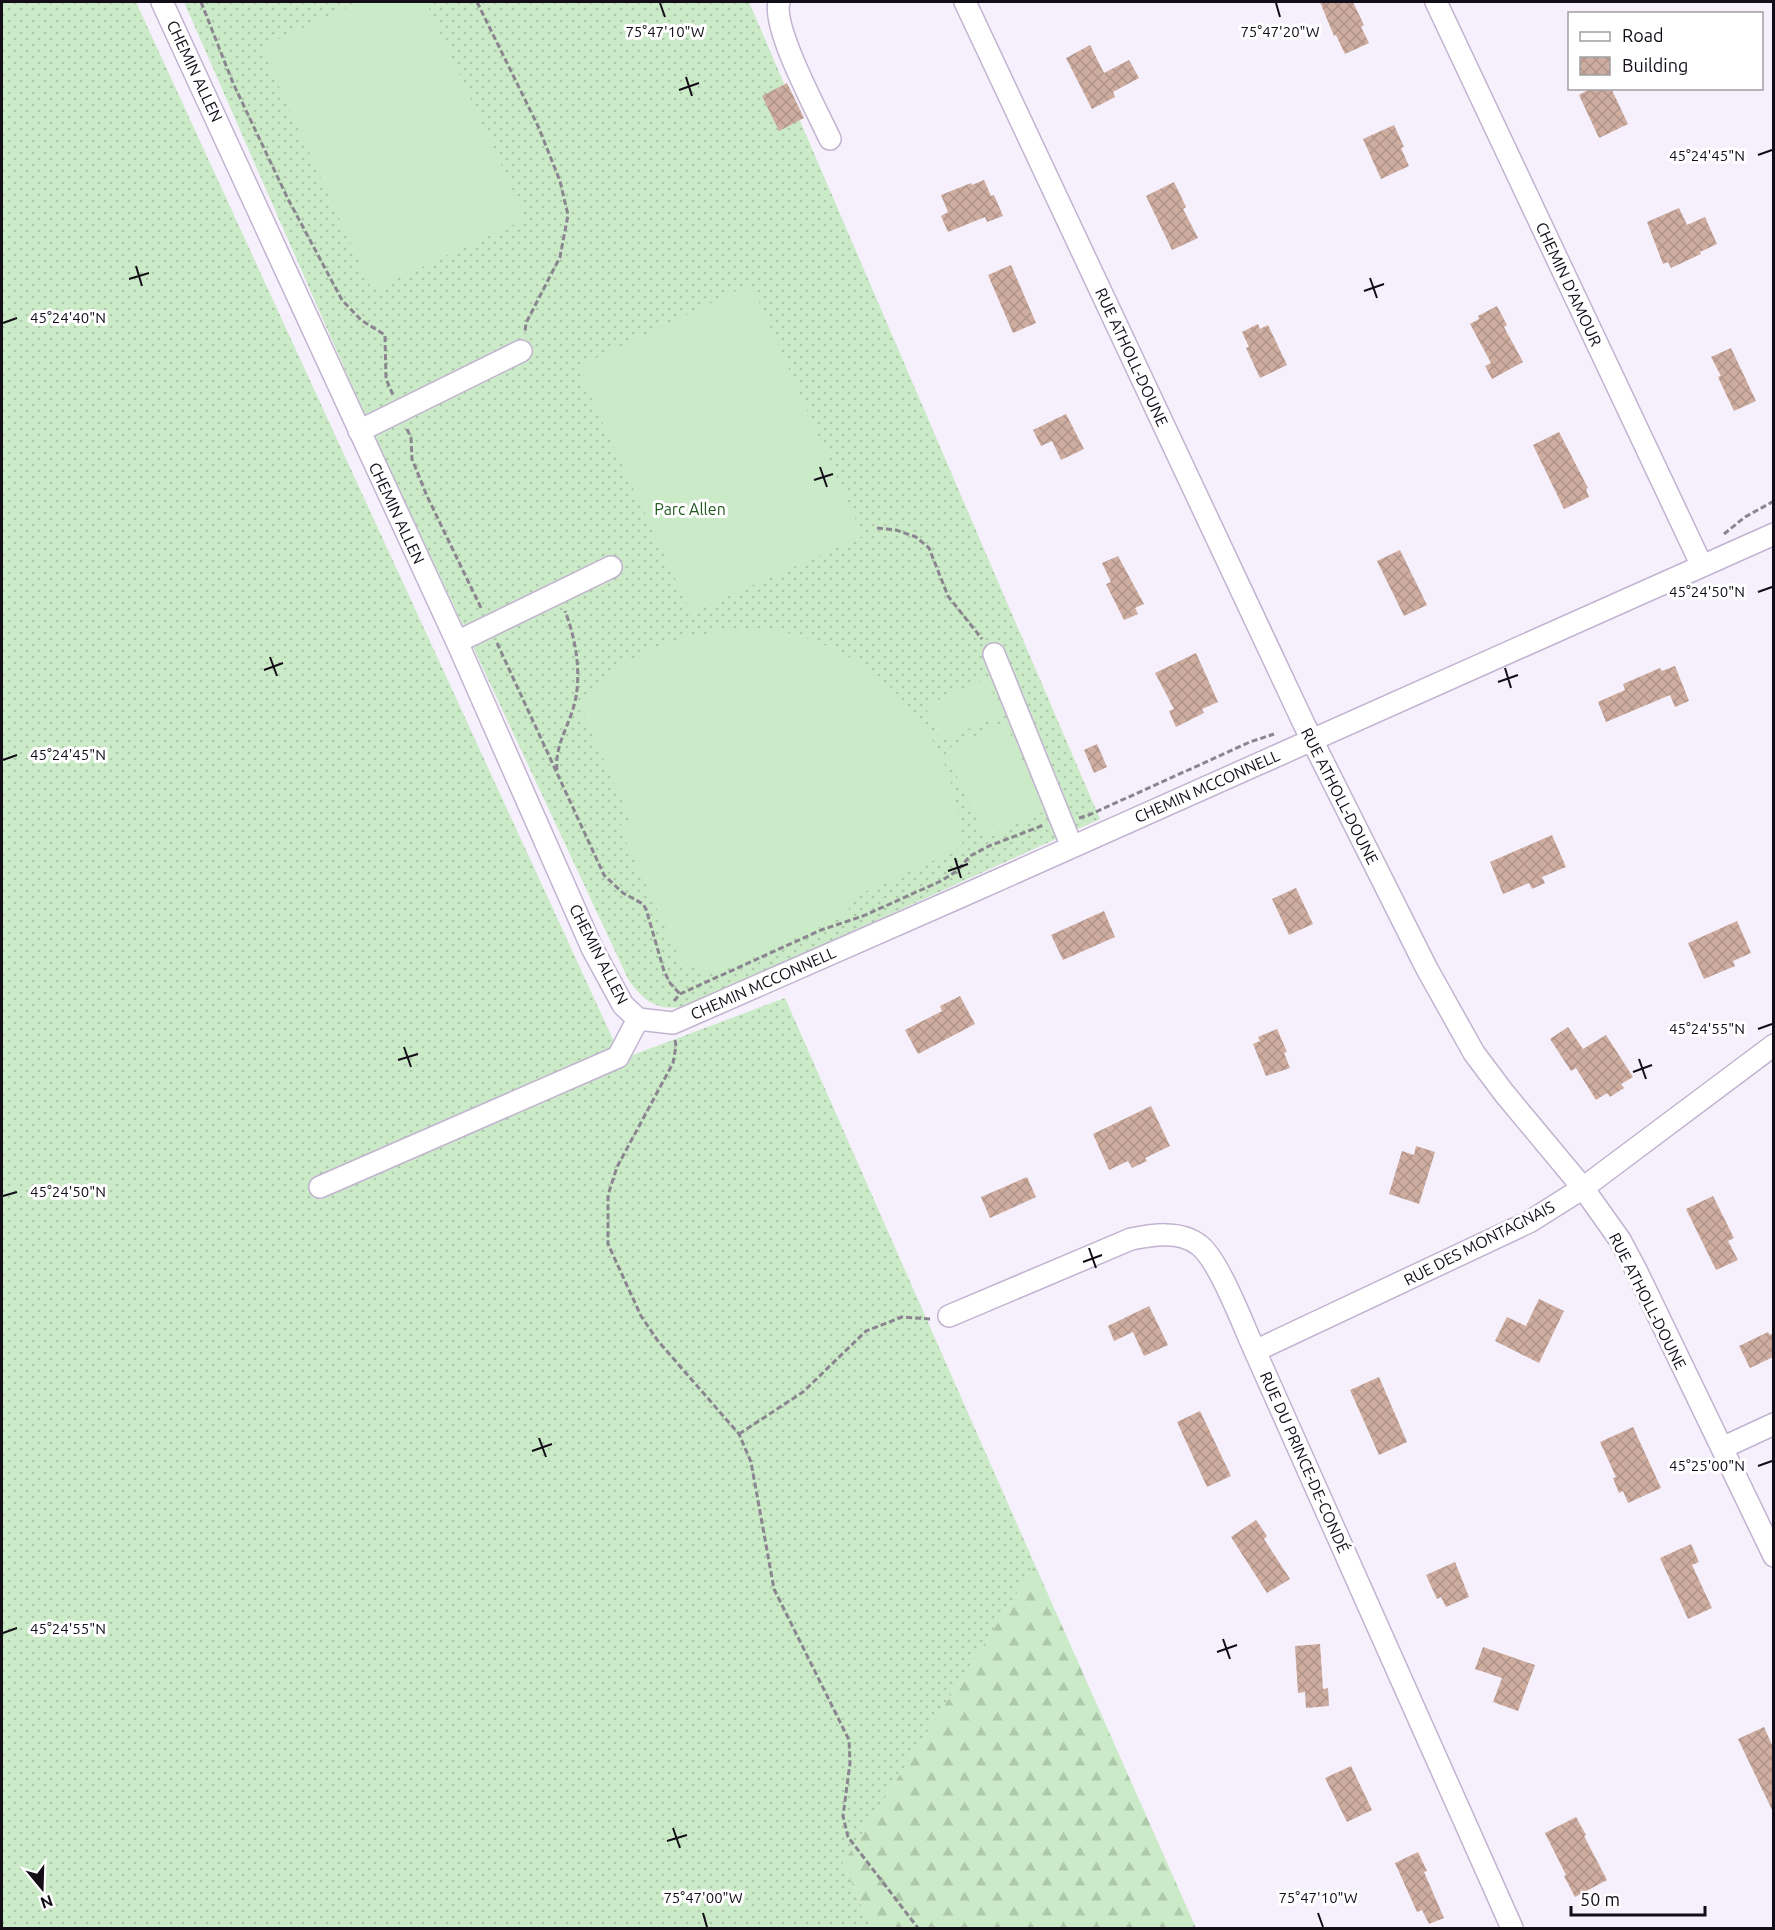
<svg xmlns="http://www.w3.org/2000/svg" width="1775" height="1930" font-family="Ubuntu,sans-serif">
  <style>
    .grass { fill: url(#grass-dots) }
    .forest { fill: url(#forest-firs) }
    .garden { fill: #cbeac7 }
    .building { fill: url(#building-cross-hatch) }
    .lines { fill: none; stroke-linecap: round; stroke-linejoin: round }
    .minor-casing { stroke: #c2b3d0; stroke-width: 24 }
    .path { stroke: #8a8590; stroke-width: 3; stroke-dasharray: 6 3; stroke-linecap: butt }
    .minor { stroke: #fff; stroke-width: 21 }
    .ticks { fill: none; stroke: #120d17; stroke-width: 2 }
    .labels { text-anchor: middle; stroke-width: 6; stroke-linejoin: round; paint-order: stroke }
    .street-label { font-size: 16px; fill: #120d17; stroke: #fff }
    .park-label { font-size: 16px; fill: #235c1f; stroke: #fff }
    .ticks-label { font-size: 15px; text-anchor: middle; fill: #120d17; stroke: #fff; stroke-width: 6; stroke-linejoin: round; paint-order: stroke }
  </style>
  <defs>
    <pattern id="grass-dots" width="8" height="8" patternUnits="userSpaceOnUse" patternTransform="scale(1.5)"><rect width="8" height="8" fill="#cbeac7"/><path d="M2 2h.1M6 6h.1" fill="none" stroke="#adc8aa" stroke-width="1.8" stroke-linecap="round"/></pattern>
    <pattern id="forest-firs" width="22" height="20" patternUnits="userSpaceOnUse" patternTransform="scale(1.5)"><rect width="22" height="20" fill="#cbeac7"/><path d="M5 1l3.5 6h-7zM16 11l3.5 6h-7z" fill="#adc8aa"/></pattern>
    <pattern id="building-cross-hatch" width="8" height="8" patternUnits="userSpaceOnUse" patternTransform="scale(1.5)"><rect width="8" height="8" fill="#ceaca0"/><path d="M0 0l8 8M0 8l8-8" fill="none" stroke="#b09389"/></pattern>
  </defs>
  <rect width="100%" height="100%" fill="#f6f0fc"/>
  <path class="grass" d="M2,2h134l486,1057 163,-61 250,567 -192,298 28,65h-869z
    M184,2h565l351,817 -412,187c-30,5 -41,-2 -59,-25l-262,-561z"/>
  <path class="forest" d="M1035,1565l161,363h-325l-28,-65z"/>
  <path class="garden" d="M359,2h67l100,217 -154,71 -111,-243z
    M751,284l112,252 -172,77 -114,-246z
    M732,630c12,0 25,-1 37,0 75,9 146,63 175,133 11,27 15,55 19,84l-118,54 6,12 -135,61 -35,-12 -62,-136 12,-6 -53,-117c49,-50 85,-65 154,-73z
    M986,678l16,36 -61,27 -16,-35z
    M1005,722l40,89 -60,27 -40,-88z"/>
  <path class="building" d="M1320,2h33l11,23 -3,2 8,16 -24,11 -9,-19 -2,1z
    M1090,45l14,28 25,-13 10,18 -26,14 2,5 -23,12 -26,-51z
    M787,83l17,35 -25,13 -17,-35z
    M1592,88h19l17,36 -29,14 -20,-43z
    M1394,125l10,22 -3,1 8,18 -28,13 -18,-40z
    M984,180l7,16 3,-1 9,21 -16,6 -2,-5 -37,15 -7,-16 7,-4 -7,-17 30,-12 1,2z
    M1174,182l12,25 -3,2 15,29 -26,12 -26,-54z
    M1679,208l8,17 18,-8 12,27 -17,8 1,2 -30,14 -3,-6 -5,2 -16,-42z
    M1011,265l25,58 -23,10 -25,-58z
    M1497,306l10,19 -3,2 19,35 -31,17 -7,-13 6,-3 -21,-39 9,-5 -1,-3z
    M1258,324l2,5 8,-4 19,40 -27,13 -14,-30 3,-1 -7,-15z
    M1731,348l25,53 -22,10 -16,-34 3,-1 -10,-19z
    M1066,414l18,35 -23,11 -9,-19 -11,5 -8,-16z
    M1559,432l29,56 -2,1 3,8 -25,12 -31,-64z
    M1400,550l27,55 -23,11 -27,-55z
    M1118,556l26,48 -9,4 3,6 -14,6 -18,-36 5,-2 -9,-19z
    M1196,653l22,49 -16,7 2,4 -28,14 -7,-16 5,-2 -19,-36z
    M1675,666l14,35 -14,6 -5,-12 -64,27 -8,-20 27,-12 -2,-6 37,-16 2,3z
    M1097,744l10,23 -13,6 -10,-23z
    M1552,835l14,32 -24,10 3,6 -13,6 -3,-6 -26,11 -13,-32z
    M1296,888l17,36 -24,11 -17,-36z
    M1104,911l11,26 -52,23 -12,-25z
    M1737,921l14,32 -18,8 2,5 -31,13 -16,-36z
    M960,996l15,28 -57,30 -13,-24 37,-19 -2,-5z
    M1568,1027l15,22 23,-14 27,42 -12,7 3,4 -14,9 -3,-4 -11,7 -20,-32 -5,3 -21,-32z
    M1277,1029l10,23 -3,1 6,15 -24,8 -13,-32 7,-3 -2,-4z
    M1151,1106l19,40 -25,12 2,3 -15,7 -4,-7 -19,9 -16,-36z
    M1416,1146l19,6 -16,52 -30,-10 13,-43 12,4z
    M1027,1177l9,20 -46,21 -9,-21z
    M1713,1196l21,42 -6,3 10,19 -22,10 -30,-61z
    M1539,1299l25,12 -25,52 -44,-22 12,-24 19,9z
    M1149,1306l19,39 -24,11 -11,-24 -19,9 -6,-15z
    M1768,1332l2,3 3,-2v24l-23,11 -11,-22z
    M1379,1377l28,65 -28,13 -29,-65z
    M1200,1411l31,65 -24,11 -30,-65z
    M1633,1427l28,61 -33,15 -5,-12 -4,2 -6,-15 3,-1 -16,-35z
    M1256,1520l11,16 -3,3 26,40 -23,14 -36,-56z
    M1691,1544l8,18 -7,3 20,43 -24,11 -28,-61z
    M1455,1562l14,35 -23,10 -5,-10 -4,2 -11,-24z
    M1320,1644l3,45 5,-1 1,18 -23,2 -1,-16 -7,1 -3,-47z
    M1483,1647l52,18 -17,46 -25,-9 9,-24 -27,-9z
    M1764,1727l9,20v65l-35,-73z
    M1351,1766l21,44 -25,12 -22,-44z
    M1576,1817l10,18 -2,1 23,44 -32,17 -11,-21 2,-1 -21,-42z
    M1418,1852l9,19 -3,1 20,46 -15,6 -7,-14 -5,2 -22,-49z"/>
  <g class="lines">
    <g class="minor-casing">
      <path id="minor" d="M162,2l295,640 135,306 31,57 15,14
        M779,2c-7,26 38,109 51,137
        M965,2l339,722 123,245 47,84 30,40 79,95 37,52 17,32 137,284
        M1436,2l266,564
        M359,431l162,-80
        M457,642l154,-75
        M994,654l78,193
        M638,1019l35,4 287,-126 814,-363
        M320,1187l298,-130 20,-38
        M949,1316l182,-77c21,-4 49,-9 68,6 20,15 44,80 56,106l257,577
        M1255,1351l274,-129 54,-34 191,-143
        M1722,1448l52,-24"/>
    </g>
    <path class="path" d="M201,2l32,81 55,116 54,101 19,20 24,15 1,44 7,16
      M477,2l61,124 22,55 8,34 -8,42 -34,66 -1,9
      M407,429l4,9 1,21 15,37 55,114
      M877,528l19,2 20,7 13,11 19,48 34,43
      M1724,534l21,-17 29,-16
      M497,643l107,232 19,18 20,11 3,5 18,62 6,12 10,11
      M557,770c-2,-22 8,-37 15,-58 11,-31 5,-70 -7,-101
      M1079,818l10,-3 161,-73 24,-8
      M674,1001l6,-7 141,-64 42,-14 78,-35 16,-10 13,-15 19,-10 55,-21
      M675,1040l1,6 -3,17 -56,104 -9,28v49l33,72 17,25 81,93 12,28 23,127 75,151 1,23 -7,53 5,21 70,91
      M739,1434l64,-42 63,-61 36,-14 29,2"/>
    <use href="#minor" class="minor"/>
  </g>
  <path class="ticks" d="M660,3l5,14M1276,3l4,14M686,77l6,19M679,90l20,-7M1758,155l14,-5M136,266l6,20M1370,278l7,20M129,279l20,-6M1364,291l20,-7M3,323l14,-5M820,467l7,20M814,480l19,-6M1758,592l14,-5M270,657l7,19M1505,668l6,20M264,670l19,-7M1498,682l20,-7M3,760l14,-5M955,858l6,20M948,871l20,-7M1758,1029l14,-5M404,1047l7,20M1639,1059l7,20M398,1060l20,-6M1633,1072l19,-7M3,1196l14,-4M1089,1248l7,20M1083,1262l19,-7M539,1438l7,19M532,1451l20,-7M1758,1466l14,-5M3,1633l14,-5M1223,1639l7,20M1217,1652l20,-7M673,1828l7,20M667,1841l20,-6M703,1913l4,14M1318,1913l5,14"/>
  <g class="labels">
    <g class="street-label">
      <text transform="translate(195 71) rotate(65)" y="6">CHEMIN ALLEN</text>
      <text transform="translate(1569 284) rotate(65)" y="6">CHEMIN D'AMOUR</text>
      <text transform="translate(1132 357) rotate(65)" y="6">RUE ATHOLL-DOUNE</text>
      <text transform="translate(397 513) rotate(65)" y="6">CHEMIN ALLEN</text>
      <text transform="translate(1207 786) rotate(-24)" y="6">CHEMIN MCCONNELL</text>
      <text transform="translate(1340 796) rotate(63)" y="6">RUE ATHOLL-DOUNE</text>
      <text transform="translate(599 954) rotate(63)" y="6">CHEMIN ALLEN</text>
      <text transform="translate(763 983) rotate(-24)" y="6">CHEMIN MCCONNELL</text>
      <text transform="translate(1479 1243) rotate(-27)" y="6">RUE DES MONTAGNAIS</text>
      <text transform="translate(1648 1301) rotate(63)" y="6">RUE ATHOLL-DOUNE</text>
      <text transform="translate(1305 1462) rotate(66)" y="6">RUE DU PRINCE-DE-CONDÉ</text>
    </g>
    <g class="park-label">
      <text x="690" y="515">Parc Allen</text>
    </g>
  </g>
  <g class="ticks-label">
    <text x="1280" y="37">75°47'20"W</text>
    <text x="665" y="37">75°47'10"W</text>
    <text x="1707" y="161">45°24'45"N</text>
    <text x="68" y="323">45°24'40"N</text>
    <text x="1707" y="597">45°24'50"N</text>
    <text x="68" y="760">45°24'45"N</text>
    <text x="1707" y="1034">45°24'55"N</text>
    <text x="68" y="1197">45°24'50"N</text>
    <text x="1707" y="1471">45°25'00"N</text>
    <text x="68" y="1634">45°24'55"N</text>
    <text x="703" y="1903">75°47'00"W</text>
    <text x="1318" y="1903">75°47'10"W</text>
  </g>
  <rect width="1775" height="1930" fill="none" stroke="#120d17" stroke-width="6"/>
  <rect x="1568" y="12" width="195" height="78" fill="#ffffff" stroke="#a09ea2" stroke-width="1.5"/>
  <rect x="1580" y="32" width="30" height="9" fill="#ffffff" stroke="#a09ea2" stroke-width="1.5"/>
  <text x="1622" y="42" font-size="18" fill="#120d17">Road</text>
  <rect x="1580" y="57" width="30" height="18" fill="url(#building-cross-hatch)" stroke="#a09ea2" stroke-width="1.5"/>
  <text x="1622" y="72" font-size="18" fill="#120d17">Building</text>
  <g transform="translate(42 1888) rotate(161)" stroke="#ffffff" stroke-width="4.5" paint-order="stroke">
  <path d="M0-4.5L10 22L0 15L-10 22Z" fill="#120d17"/>
  <text y="-9" font-size="16" font-weight="bold" text-anchor="middle" fill="#120d17">N</text>
  </g>
  <path d="M1571 1906v9h134v-9" fill="none" stroke="#120d17" stroke-width="3"/>
  <text x="1580" y="1906" font-size="18" fill="#120d17" stroke="#ffffff" stroke-width="4.5" paint-order="stroke">50 m</text>
</svg>
